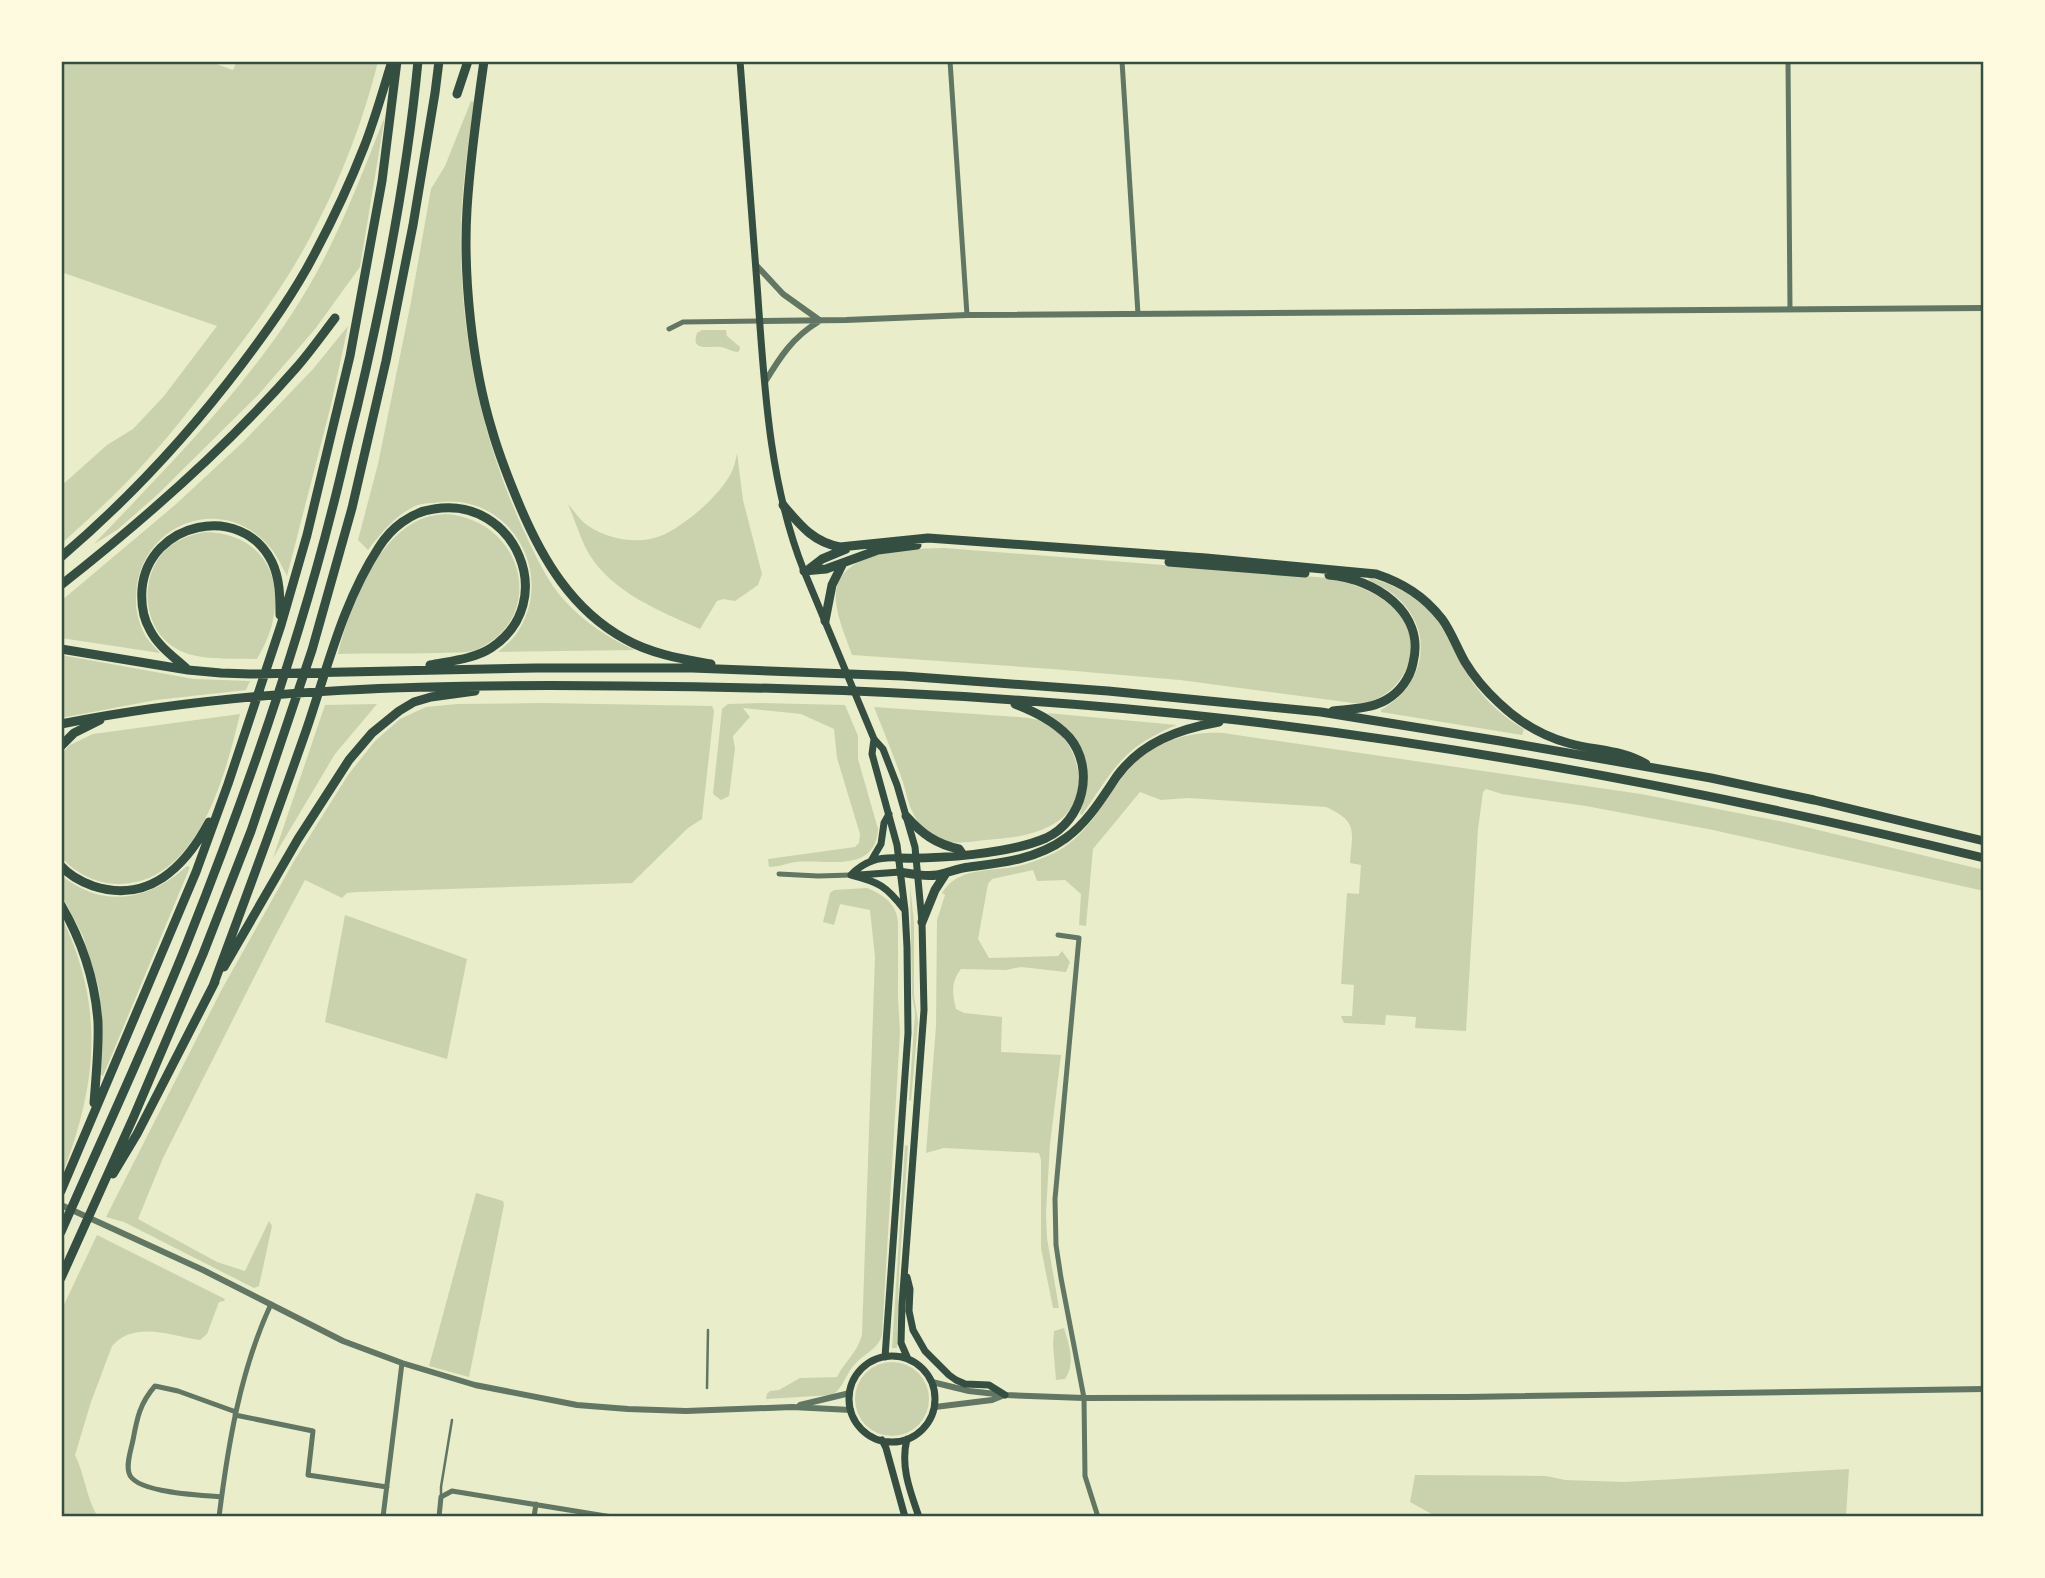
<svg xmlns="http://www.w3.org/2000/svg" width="2045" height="1578" font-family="'Playfair Display',serif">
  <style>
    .green { fill: #cad2ad }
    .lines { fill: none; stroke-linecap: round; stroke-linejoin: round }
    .service { stroke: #617663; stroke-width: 2.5 }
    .minor { stroke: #617663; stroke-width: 5 }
    .tertiary { stroke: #617663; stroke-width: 6 }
    .secondary { stroke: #344e41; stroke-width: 7 }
    .motorway { stroke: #344e41; stroke-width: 9 }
    .neatline { fill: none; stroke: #344e41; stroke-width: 2.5 }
  </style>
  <rect width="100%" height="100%" fill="#e9edc9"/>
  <path class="green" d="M61,61h147l25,9 4,-9h141c-16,66 -43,133 -77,193 -25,44 -57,85 -88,126 -21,26 -41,53 -64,78 -27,31 -57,58 -88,86v-58l46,-41 26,-16 31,-33 53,-70 -156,-54z
    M471,101l3,1c-7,51 -15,103 -13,154 2,93 23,188 62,273 9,19 18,39 30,57 20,29 51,50 82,64l-137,2c8,-7 17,-14 22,-24 34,-58 -11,-133 -79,-126 -8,1 -19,1 -26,4 -20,10 -34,27 -47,44l-10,-10 20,-76 33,-162 20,-113 14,-23z
    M385,116l-25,151 -45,62 -56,65 -102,101 -40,35 -23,14c80,-84 167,-170 223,-272 27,-50 47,-103 68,-156z
    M348,326l-17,79 -44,171c-6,-11 -11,-23 -20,-32 -48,-52 -129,-18 -131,52 -1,13 3,29 10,41 4,6 10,11 14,16l-99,-15v-37l114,-96 69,-64 69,-72z
    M702,330h24l1,6 13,11v2l-2,3c-6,0 -11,-4 -17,-5 -11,-2 -31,6 -24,-14z
    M737,453l6,47 19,74 -4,11 -23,16 -12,-2 -6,2 -17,28c-40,-18 -87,-36 -111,-75 -9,-16 -14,-34 -21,-50 7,8 13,18 22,23 20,13 51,18 73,8 25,-12 59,-41 70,-66 2,-5 3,-11 4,-16z
    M445,514c79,5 103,103 33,135 -11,5 -26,3 -38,4 -34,1 -68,0 -102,1 11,-45 36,-113 81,-134 8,-4 17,-5 26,-6z
    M205,532c54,1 80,41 67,92 -3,13 -9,24 -15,35 -27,-1 -62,3 -85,-13 -29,-20 -32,-66 -10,-92 11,-13 27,-19 43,-22z
    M945,548l384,30c21,5 43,12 60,26 40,32 21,91 -28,100l-181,-24 -128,-11 -200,-14c-6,-17 -14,-35 -16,-53 -5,-53 73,-53 109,-54z
    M1368,577c27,8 51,20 69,43 10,14 17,32 26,47 14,26 36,48 61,62l-2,6 -141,-23v-2c41,-23 55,-73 20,-109 -10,-10 -20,-15 -32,-21z
    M61,655l133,24 56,2 -4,9 -90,10 -95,18z
    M543,703l169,3 2,5 -12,108 -14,9 -56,55 -275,9 -10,1 -5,5 -37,-18 -32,60 -110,218 -25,61 79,43 28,9 24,-50 3,5 -13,60 -5,2 -130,-66 -18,-5 116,-228 72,-128 54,-86 27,-34 25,-22 26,-12 31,-3z
    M762,703l83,2 13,31v23l20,70c-3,45 -50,30 -82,33 -9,1 -17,5 -27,5l-1,-8 87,-12 4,-4 1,-9 -23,-76 -3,-29 -33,-15 -58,-6 7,9 -17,19 2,13 -6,47 -8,4 -8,-6 9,-85 6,-5z
    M377,704l-42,50 -62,104 52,-153z
    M874,707l145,10c11,1 21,2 30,8 30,18 42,69 13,93 -20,17 -50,20 -76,22 -19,2 -40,7 -56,-6 -7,-5 -14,-14 -17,-21 -5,-9 -7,-21 -10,-31 -9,-25 -19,-50 -29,-75z
    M1047,713l130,12c-56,23 -62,43 -95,90l-2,-1c8,-30 11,-60 -12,-84 -6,-7 -14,-12 -21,-17z
    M240,714c-15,62 -42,170 -122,170 -21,0 -43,-11 -57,-27v-103l9,-9 23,-11z
    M1223,733l418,61 148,29 195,47v21l-271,-61 -127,-24 -84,-12 -16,-5 -3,3 -5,37 -12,202 -51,-3 1,-11 -30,-2 -1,10 -41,-2 -3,-7h11l2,-31 -13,-1 6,-91 12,1 2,-29 -11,-2c2,-32 9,-41 -24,-56l-138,-9 -27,2 -21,-8 -47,57 -7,77 -7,-1 2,-31 -16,-14 -28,1 -4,-11 -41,9 -4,5 -10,55 11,19 69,-2 4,-5 8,11 -4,10 -45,-5 -15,3 -45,-1c-10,13 -9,24 -5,40l8,4 38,4 -1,35 60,3 -11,89 -4,69 1,25 12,70h-6l-12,-60v-88l-2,-7 -95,-5 -18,5 10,-127 1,-106 8,-25 -3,-2c16,-27 49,-21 77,-27 14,-4 31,-10 44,-18 25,-17 38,-41 55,-65 25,-36 61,-52 105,-50z
    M187,866l3,1 -87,209 -3,-2 3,-47 -4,-38 -16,-53 -22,-42v-19c42,35 89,25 126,-9z
    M910,885l4,38v72l4,27 -7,79 -2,-1 6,-87 -3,-18z
    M867,888c17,7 30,16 31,35v76l2,33 -18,303c-4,14 -17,18 -26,28 -10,9 -12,25 -24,32l-66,4 1,-5 3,-3 9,-1 21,-12 37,-1c8,-16 20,-24 25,-42l13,-378 -5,-47 -30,-6 -6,21 -11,-3 7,-29 4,-3z
    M345,915l122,44 -20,100 -122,-37z
    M61,916c45,92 36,169 0,262z
    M905,1145l3,1 -9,128 -2,74h-5z
    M476,1193l27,8 1,4 -35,172 -40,-11z
    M97,1235l128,64 -1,2 -5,1 -12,32 -7,6c-29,-4 -65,-20 -88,6l-21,56 -16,53c10,20 11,43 23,62h-37v-206z
    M1064,1328c5,17 12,35 1,51l-9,1 -3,-36 1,-13z
    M855 1399a37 37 0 1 1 74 0a37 37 0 1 1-74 0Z
    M1849,1469l-3,48h-409l-27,-15 5,-27 131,1 19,4 59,2z"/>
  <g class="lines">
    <path class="service" d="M707,1388l1,-58
      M441,1497v-10l11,-67"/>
    <path class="minor" d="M950,61l17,254
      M1122,61l16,253
      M1788,61l2,248
      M669,329l14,-7 77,-1
      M779,874l39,2 33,-1
      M1058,935l21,3 -24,261 1,46 5,33 23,120 1,78 13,41
      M235,1415l78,16 -5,44 79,12
      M221,1497c-19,-2 -87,-4 -92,-24 -3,-9 2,-23 4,-33 4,-22 7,-37 22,-54l23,5 58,21
      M219,1517c9,-72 21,-146 52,-213
      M383,1517l19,-154
      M439,1517l2,-20 11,-6 160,26
      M534,1517l2,-13"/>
    <path class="tertiary" d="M756,265l27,29 35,25
      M760,321l86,-1 121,-5 1017,-7
      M765,382c15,-25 28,-45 53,-60
      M61,1205l142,65 140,71 59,22 73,22 102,20 51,4 58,2 106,-4 59,3
      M932,1382l37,9 36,4 79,3 383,-1 517,-8
      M800,1405l50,-12
      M935,1407l57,-7 10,-4"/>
    <path class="secondary" d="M740,61c5,74 12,149 17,223 7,96 11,197 47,287l70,168 9,10 14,36 18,62 7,75 2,88 -22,295 -1,38 7,16
      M874,739l-2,15 25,91 8,65 2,37 1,86 -23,324
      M871,861l10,-17 3,-21 5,-9
      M851,875c28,7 35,11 53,34
      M851,875c13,-14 28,-18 47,-17
      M859,875l41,-3
      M907,1277l3,12 -1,22 4,19 12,21 24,24 7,5 9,4 24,1 16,10
      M849 1399a43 43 0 1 1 86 0a43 43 0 1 1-86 0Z
      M907,1439c-7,27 3,52 12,78
      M882,1440l4,8 19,69"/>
    <path class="motorway" d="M484,61c-7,49 -14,99 -17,148 -4,67 5,156 25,221 7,25 17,50 27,74 23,55 53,106 106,135 26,15 58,20 86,25
      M457,94l11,-33
      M783,505c17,20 30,37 57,42l88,-9 278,20 170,16c27,9 48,22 66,45 9,12 15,29 23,43 9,15 21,29 34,41 20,19 43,33 69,40 28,8 52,6 78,21
      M61,557c68,-58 128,-123 181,-193 27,-36 53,-72 73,-111 18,-34 35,-70 49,-106 11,-28 19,-57 28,-86
      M1169,562l136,11
      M809,569l13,-10 24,-10
      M804,571l22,-2 52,-19 39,-5
      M1329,575c46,4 97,37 84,88 -3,15 -13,29 -27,37 -16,9 -36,9 -53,11
      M61,585c84,-66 165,-137 235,-217 14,-16 26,-33 39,-50
      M825,621l7,-36 11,-22
      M61,649l127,21 33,3 29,1 286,-6h156l211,8 205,15 213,21 179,29 211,37 103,22 170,41
      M187,669c-13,-12 -29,-23 -37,-39 -7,-12 -9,-27 -8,-41 6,-67 100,-88 130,-27 8,17 8,35 8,53
      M61,724c187,-37 373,-40 563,-38 204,1 409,11 613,34 252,29 501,78 747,138
      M61,746l13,-13 26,-13
      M906,816c16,18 30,28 53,33l4,6
      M898,858c41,1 111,-4 148,-20 37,-17 50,-69 23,-101 -15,-16 -34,-25 -54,-33
      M61,866c8,9 21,16 32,20 55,18 92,-19 116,-64
      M900,872c12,2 25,5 37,3 11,-2 21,-7 32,-8 34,-4 68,-8 97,-29 22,-16 36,-40 51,-62 25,-34 62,-47 102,-54
      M61,905c21,36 34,75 37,117 1,26 -2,54 -4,81
      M922,922l13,-32 11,-17
      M224,967l74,-128 51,-79 23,-27 27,-22 15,-9 17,-5 44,-6
      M213,986c32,-86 64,-172 94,-258 21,-62 36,-126 72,-181 12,-19 32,-35 55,-38 81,-14 127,93 57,139 -17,11 -41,13 -61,17
      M113,1174l24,-40 78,-152
      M61,1191l135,-319 32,-88 53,-159 26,-90 43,-179 32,-175 15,-120
      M61,1232c42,-96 87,-191 126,-289 56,-141 108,-286 145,-433 9,-34 16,-68 25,-102 27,-114 50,-230 61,-347
      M61,1278l73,-162 69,-162 48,-123 61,-181 40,-142 34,-147 27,-136 22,-132 4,-32"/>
  </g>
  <rect width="2045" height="1578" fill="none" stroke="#fefae0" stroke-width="126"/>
  <rect x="63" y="63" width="1919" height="1452" class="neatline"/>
</svg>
